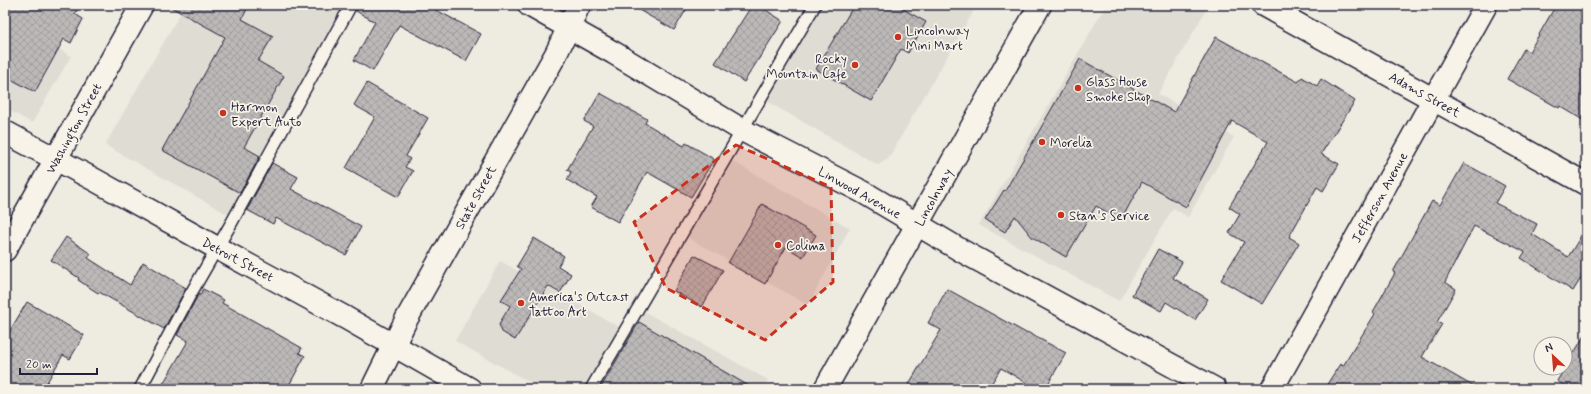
<svg xmlns="http://www.w3.org/2000/svg" width="1591" height="394" font-family="Mynerve,sans-serif">
  <style>
    .built { fill: #dfdcd4 }
    .industrial { fill: url(#industrial-grid) }
    .building { fill: url(#building-cross-hatch); stroke: #22223b }
    .lines { fill: none; stroke-linecap: round; stroke-linejoin: round }
    .service-casing { stroke: #22223b; stroke-width: 14 }
    .minor-casing { stroke: #22223b; stroke-width: 25 }
    .tertiary-casing { stroke: #22223b; stroke-width: 25 }
    .primary-casing { stroke: #22223b; stroke-width: 25 }
    .service { stroke: #f7f3e8; stroke-width: 11 }
    .minor { stroke: #f7f3e8; stroke-width: 22 }
    .tertiary { stroke: #f7f3e8; stroke-width: 22 }
    .primary { stroke: #f7f3e8; stroke-width: 22 }
    .marked { fill: #c8321e; fill-opacity: 0.2; stroke: #c8321e; stroke-width: 3; stroke-dasharray: 8 5; stroke-linejoin: round }
    .poi-dot { fill: #c8321e; stroke: #f7f3e8; stroke-width: 1.5 }
    .labels { text-anchor: middle; stroke-width: 3.5; stroke-linejoin: round; paint-order: stroke }
    .poi-label { font-size: 13px; fill: #22223b; stroke: #f7f3e8; text-anchor: start }
    .street-label { font-size: 13px; fill: #22223b; stroke: #f7f3e8 }
  </style>
  <defs>
    <pattern id="industrial-grid" width="8" height="8" patternUnits="userSpaceOnUse"><rect width="8" height="8" fill="#dfdcd4"/><path d="M0 4h8M4 0v8" fill="none" stroke="#bfbcb7"/></pattern>
    <pattern id="building-cross-hatch" width="8" height="8" patternUnits="userSpaceOnUse"><rect width="8" height="8" fill="#bbb8b7"/><path d="M0 0l8 8M0 8l8-8" fill="none" stroke="#a09e9e"/></pattern>
  </defs>
  <rect width="100%" height="100%" fill="#eeebe1"/>
  <filter id="ink" filterUnits="userSpaceOnUse"><feTurbulence type="fractalNoise" baseFrequency=".025" numOctaves="2"/><feDisplacementMap in="SourceGraphic" scale="8" xChannelSelector="R" yChannelSelector="G"/><feConvolveMatrix kernelMatrix="1 2 1 2 8 2 1 2 1" color-interpolation-filters="sRGB"/></filter>
  <g filter="url(#ink)">
    <path class="built" d="M185,5h162l-118,210 -124,-70z
      M817,5h160l-89,154 -10,6 -115,-66z
      M1106,5h91l9,5 -48,84 76,43 -46,80 -15,-9 -54,93 -140,-76z
      M5,18l66,38 -39,67 -27,-15z
      M723,156l127,72 -42,77 -129,-72z
      M500,261l123,68 13,-22 132,73 -5,9h-221l-87,-48z"/>
    <path class="industrial" d="M5,154l7,4 -7,14z"/>
    <path class="building" d="M5,5h75l-5,9 8,5 -12,24 -7,-4 -29,53 -30,-16z
      M167,5h82l-7,14 31,17 -15,25 26,15 -40,71 16,9 -20,37 -78,-43 63,-113z
      M358,5h69l54,29 -15,27 -67,-36 -26,46 -19,-11 21,-38 -19,-11z
      M630,5h59l-15,25z
      M752,5h6l25,16 -39,61 -29,-19z
      M854,5h42l30,17 -18,31 -7,-4 -30,52 -55,-32z
      M1556,5h30v117l-26,-16 -1,2 -52,-29 17,-30 5,3z
      M1216,37l82,45 4,-5 15,9 4,-7 34,22 -34,53 18,10 -16,27 -6,-4 -28,50 10,6 -37,61 -41,-24 23,-38 -15,-9 11,-19 -11,-7 39,-65 -36,-21 -46,86 -44,-25 -21,38 -25,-14 -30,51 -34,-20 -17,-21 -10,16 -20,-12 19,-30 1,1 75,-132 94,53z
      M367,83l61,35 -22,38 4,3 -5,8 8,4 -15,26 -52,-29 29,-51 -21,-12z
      M600,93l47,26 -2,4 39,23 2,-3 28,16 -23,38 -44,-25 -29,50 -27,-15 6,-10 -30,-17 4,-8 -4,-2 26,-44 -9,-5z
      M272,163l26,14 -7,12 70,38 -15,28 -70,-37 -3,6 -26,-14z
      M1464,163l41,23 -10,17 42,21 -5,10 36,23 18,-29v42l-13,21 -52,-33 4,-6 -51,-26 -29,56 11,7 -19,33 5,2 -20,33 56,32h-154l16,-25 3,2 32,-52 -2,-2 22,-39 -2,-1 39,-71 8,4z
      M762,204l54,31 -13,22 -17,-10 -21,37 -37,-21z
      M66,237l25,17 -3,4 42,27 13,-23 43,26 -22,41 -65,-37 -1,1 -20,-13 1,-2 -28,-18z
      M534,238l30,18 -6,10 13,8 -11,19 -12,-7 -33,54 -13,-8 -3,-8 11,-18 -9,-6 20,-31 -4,-3z
      M1158,249l24,13 -9,16 35,21 -13,21 -29,-18 -5,9 -29,-16z
      M694,255l29,15 -21,37 -28,-16z
      M203,289l21,11 -2,3 80,45 -3,5 6,3 -18,33h-127l28,-48 -11,-6 21,-40h2z
      M947,289l79,44 1,-1 39,21 -21,36h-8l-36,-21 -13,21h-82l35,-59 -13,-7z
      M27,302l57,33 -14,24 -7,-4 -20,34h-38v-50z
      M639,322l115,67h-154z
      M1586,333v56h-16l-13,-8z"/>
    <g class="lines">
      <g class="service-casing">
        <path id="service" d="M140,389l50,-94 42,-73 119,-217
          M591,389l224,-384"/>
      </g>
      <g class="minor-casing">
        <path id="minor" d="M529,5l85,48 128,77 121,62 99,59 253,138
          M1263,5l323,179
          M5,132l90,48 122,68 129,70 124,71
          M5,250l137,-245
          M372,389l34,-69 150,-266 23,-49"/>
      </g>
      <g class="tertiary-casing">
        <path id="tertiary" d="M1272,389l214,-384"/>
      </g>
      <g class="primary-casing">
        <path id="primary" d="M825,389l215,-384"/>
      </g>
      <use href="#service" class="service"/>
      <use href="#minor" class="minor"/>
      <use href="#tertiary" class="tertiary"/>
      <use href="#primary" class="primary"/>
    </g>
  </g>
  <path class="marked" d="M736,145l95,42 2,95 -68,58 -99,-52 -32,-66z"/>
  <g class="poi-dot">
    <circle cx="898" cy="37" r="4"/>
    <circle cx="855" cy="65" r="4"/>
    <circle cx="1078" cy="88" r="4"/>
    <circle cx="223" cy="113" r="4"/>
    <circle cx="1042" cy="142" r="4"/>
    <circle cx="1061" cy="215" r="4"/>
    <circle cx="778" cy="245" r="4"/>
    <circle cx="521" cy="303" r="4"/>
  </g>
  <g class="labels">
    <g class="poi-label">
      <text x="906" y="35">Lincolnway<tspan x="906" dy="15">Mini Mart</tspan></text>
      <text x="847" y="63" text-anchor="end">Rocky<tspan x="847" dy="15">Mountain Cafe</tspan></text>
      <text x="1086" y="86">Glass House<tspan x="1086" dy="15">Smoke Shop</tspan></text>
      <text x="231" y="111">Harmon<tspan x="231" dy="15">Expert Auto</tspan></text>
      <text x="1050" y="147">Morelia</text>
      <text x="1069" y="220">Stan's Service</text>
      <text x="786" y="250">Colima</text>
      <text x="529" y="301">America's Outcast<tspan x="529" dy="15">Tattoo Art</tspan></text>
    </g>
    <g class="street-label">
      <text transform="translate(1425 94) rotate(29)" y="5">Adams Street</text>
      <text transform="translate(73 128) rotate(-61)" y="5">Washington Street</text>
      <text transform="translate(860 192) rotate(29)" y="5">Linwood Avenue</text>
      <text transform="translate(475 197) rotate(-61)" y="5">State Street</text>
      <text transform="translate(933 197) rotate(-61)" y="5">Lincolnway</text>
      <text transform="translate(1379 197) rotate(-61)" y="5">Jefferson Avenue</text>
      <text transform="translate(238 259) rotate(28)" y="5">Detroit Street</text>
    </g>
  </g>
  <rect width="1591" height="394" fill="none" stroke="#f7f3e8" stroke-width="20"/>
  <rect x="10" y="10" width="1571" height="374" fill="none" stroke="#22223b" stroke-width="1.5" filter="url(#ink)"/>
  <g transform="translate(1553 356) rotate(334)"><circle r="19" fill="#f7f3e8" stroke="#a29fa3"/>
  <path d="M0-3L7 15L0 10L-7 15Z" fill="#c8321e"/>
  <text y="-6" font-size="11" font-weight="bold" text-anchor="middle" fill="#22223b">N</text>
  </g>
  <path d="M20 368v6h77v-6" fill="none" stroke="#22223b" stroke-width="2"/>
  <text x="26" y="368" font-size="12" fill="#22223b" stroke="#f7f3e8" stroke-width="3" paint-order="stroke">20 m</text>
</svg>
